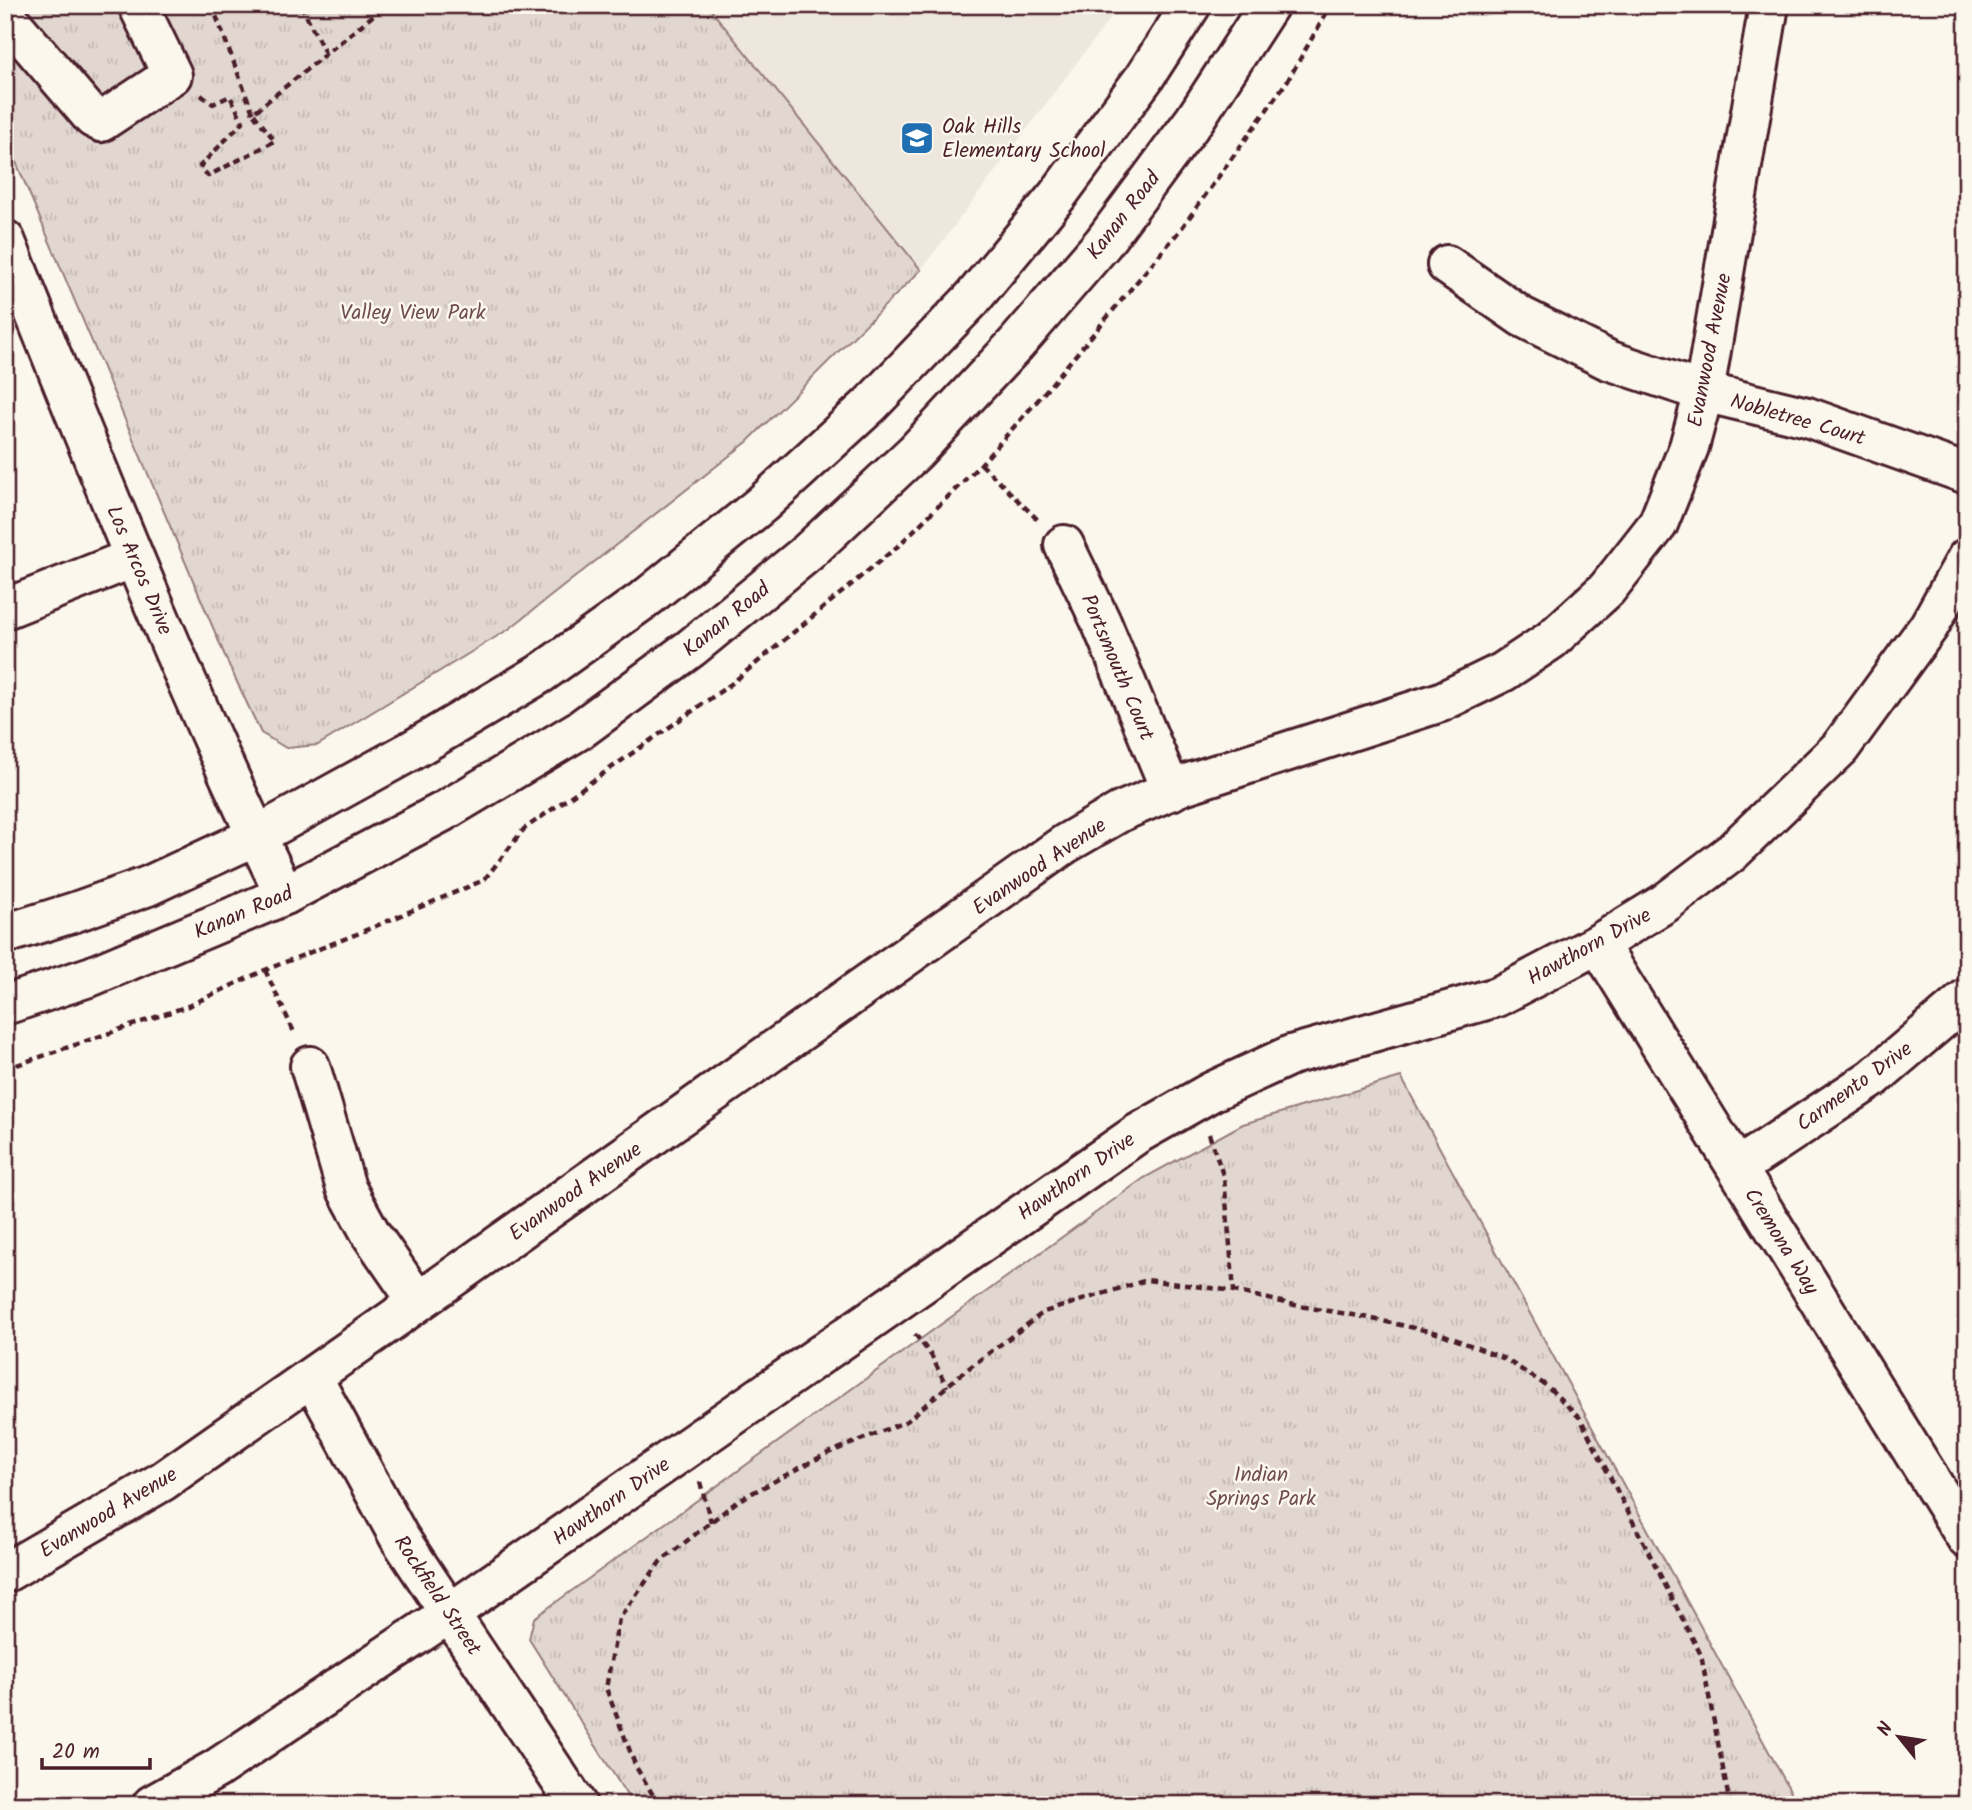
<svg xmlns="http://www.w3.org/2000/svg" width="1972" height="1810" font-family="Kalam,sans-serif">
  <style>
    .built { fill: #eee7de }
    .park { fill: url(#park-tufts); stroke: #967b7e; stroke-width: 2 }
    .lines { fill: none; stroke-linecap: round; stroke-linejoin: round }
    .minor-casing { stroke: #4a1f2b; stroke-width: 44 }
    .major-casing { stroke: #4a1f2b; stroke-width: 44 }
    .path { stroke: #4a1f2b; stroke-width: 4.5; stroke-dasharray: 7 5; stroke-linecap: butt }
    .minor { stroke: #fbf7ec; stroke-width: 38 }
    .major { stroke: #fbf7ec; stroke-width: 38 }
    .labels { text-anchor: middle; stroke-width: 5; stroke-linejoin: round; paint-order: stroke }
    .poi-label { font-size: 21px; fill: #4a1f2b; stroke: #fbf7ec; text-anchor: start }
    .street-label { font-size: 21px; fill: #4a1f2b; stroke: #fbf7ec }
    .park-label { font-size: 21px; fill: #704d54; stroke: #fbf7ec }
  </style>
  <defs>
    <pattern id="park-tufts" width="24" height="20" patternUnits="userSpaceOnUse" patternTransform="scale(1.75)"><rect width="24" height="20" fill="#e2d7d0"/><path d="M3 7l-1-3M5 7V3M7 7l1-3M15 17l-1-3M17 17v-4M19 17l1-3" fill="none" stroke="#c3b8b3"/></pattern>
  </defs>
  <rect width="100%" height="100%" fill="#fbf7ec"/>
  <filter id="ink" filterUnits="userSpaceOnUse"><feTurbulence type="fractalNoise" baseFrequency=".0143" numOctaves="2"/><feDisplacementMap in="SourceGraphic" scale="14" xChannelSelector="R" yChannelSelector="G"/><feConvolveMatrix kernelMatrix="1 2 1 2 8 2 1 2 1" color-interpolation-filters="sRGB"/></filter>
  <g filter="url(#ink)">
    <path class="built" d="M707,5h413l-199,265z"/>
    <path class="park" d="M5,5h702l214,265 -174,172 -238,187 -191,116 -32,3 -25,-15 -33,-70 -223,-527z
      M1401,1077l397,728h-1165l-104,-166 5,-21 610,-440 99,-54z"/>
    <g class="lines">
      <g class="minor-casing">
        <path id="minor" d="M5,15l88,103 8,4 71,-47 -34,-70
          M5,240c89,220 176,442 280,655
          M1447,265l75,52 86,43 96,32 103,25 160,57
          M1064,545l37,77 70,169
          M5,609l128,-51
          M1598,944l369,595
          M310,1066l36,122 25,46 47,68
          M1737,1168l136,-90 94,-80
          M312,1377l87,160 178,268
          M5,1573l158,-92 255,-179 647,-458 55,-32 63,-27 258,-83 62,-30 48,-32 56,-51 51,-65 31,-77 15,-55 65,-387
          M152,1805l64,-36 234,-156 687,-479 74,-42 80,-37 206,-58 101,-53 67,-41 66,-50 109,-105 89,-122 38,-68"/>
      </g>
      <g class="major-casing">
        <path id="major" d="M5,934l70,-22 73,-26 108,-50 151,-83 133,-79 109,-78 113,-92 108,-99 102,-106 85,-103 87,-118 47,-73
          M5,1005l87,-29 193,-81 161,-85 135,-81 110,-81 116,-95 108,-101 101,-108 87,-101 92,-124 74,-114"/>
      </g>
      <path class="path" d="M212,5l41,108
        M301,5l24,48
        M215,13l20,-8
        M201,95l12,9 17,-8 13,26 -43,44 8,10 67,-35 -22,-28 133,-108
        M981,464l57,56
        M265,970l29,62
        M5,1069l183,-63 77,-36 92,-36 127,-54 40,-51 207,-145 167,-138 83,-82 57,-64 143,-171 107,-149 43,-75
        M1209,1134l15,44 10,113
        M915,1334l16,21 16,32
        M700,1482l11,40
        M659,1805l-23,-38 -30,-79 13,-69 41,-57 79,-62 87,-46 81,-33 54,-47 83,-62 103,-32 87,11 65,15 60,10 83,18 63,25 42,27 33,32 121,237 29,150"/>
      <use href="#minor" class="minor"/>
      <use href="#major" class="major"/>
    </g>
  </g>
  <defs>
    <g id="school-square" transform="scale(1.75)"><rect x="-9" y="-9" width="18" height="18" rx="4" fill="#1f6fb2" stroke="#fbf7ec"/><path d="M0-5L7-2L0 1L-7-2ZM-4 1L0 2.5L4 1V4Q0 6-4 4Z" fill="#fff"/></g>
  </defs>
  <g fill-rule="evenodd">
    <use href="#school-square" x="917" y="138"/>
  </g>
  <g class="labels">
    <g class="poi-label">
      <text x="942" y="133">Oak Hills<tspan x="942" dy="24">Elementary School</tspan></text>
    </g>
    <g class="street-label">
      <text transform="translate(1123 215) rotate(-52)" y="7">Kanan Road</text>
      <text transform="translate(1709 350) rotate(-79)" y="7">Evanwood Avenue</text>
      <text transform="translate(1798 419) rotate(16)" y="7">Nobletree Court</text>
      <text transform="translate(140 570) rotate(67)" y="7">Los Arcos Drive</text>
      <text transform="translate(726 619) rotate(-39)" y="7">Kanan Road</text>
      <text transform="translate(1118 667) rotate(67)" y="7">Portsmouth Court</text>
      <text transform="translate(1039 866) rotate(-34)" y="7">Evanwood Avenue</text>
      <text transform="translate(243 912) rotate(-23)" y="7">Kanan Road</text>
      <text transform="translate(1589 946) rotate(-29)" y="7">Hawthorn Drive</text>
      <text transform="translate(1854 1086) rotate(-36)" y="7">Carmento Drive</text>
      <text transform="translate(1076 1176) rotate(-35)" y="7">Hawthorn Drive</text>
      <text transform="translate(575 1191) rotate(-35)" y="7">Evanwood Avenue</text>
      <text transform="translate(1782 1241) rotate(58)" y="7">Cremona Way</text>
      <text transform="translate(611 1501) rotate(-35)" y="7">Hawthorn Drive</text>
      <text transform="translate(108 1512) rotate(-31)" y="7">Evanwood Avenue</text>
      <text transform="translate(438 1595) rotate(56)" y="7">Rockfield Street</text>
    </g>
    <g class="park-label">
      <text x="413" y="319">Valley View Park</text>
      <text x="1261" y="1481">Indian<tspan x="1261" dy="24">Springs Park</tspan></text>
    </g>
  </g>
  <rect width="1972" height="1810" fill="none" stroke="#fbf7ec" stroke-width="28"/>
  <rect x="14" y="14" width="1944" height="1782" fill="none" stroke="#4a1f2b" stroke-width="2.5" filter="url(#ink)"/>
  <g transform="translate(1899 1737) rotate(300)" stroke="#fbf7ec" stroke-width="5" paint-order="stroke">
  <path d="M0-5L12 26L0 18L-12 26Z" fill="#4a1f2b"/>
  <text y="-10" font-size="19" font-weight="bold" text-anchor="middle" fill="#4a1f2b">N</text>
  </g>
  <path d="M42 1758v10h108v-10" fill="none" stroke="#4a1f2b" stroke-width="3.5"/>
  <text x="52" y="1758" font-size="21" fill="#4a1f2b" stroke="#fbf7ec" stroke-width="5" paint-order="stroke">20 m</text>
</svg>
